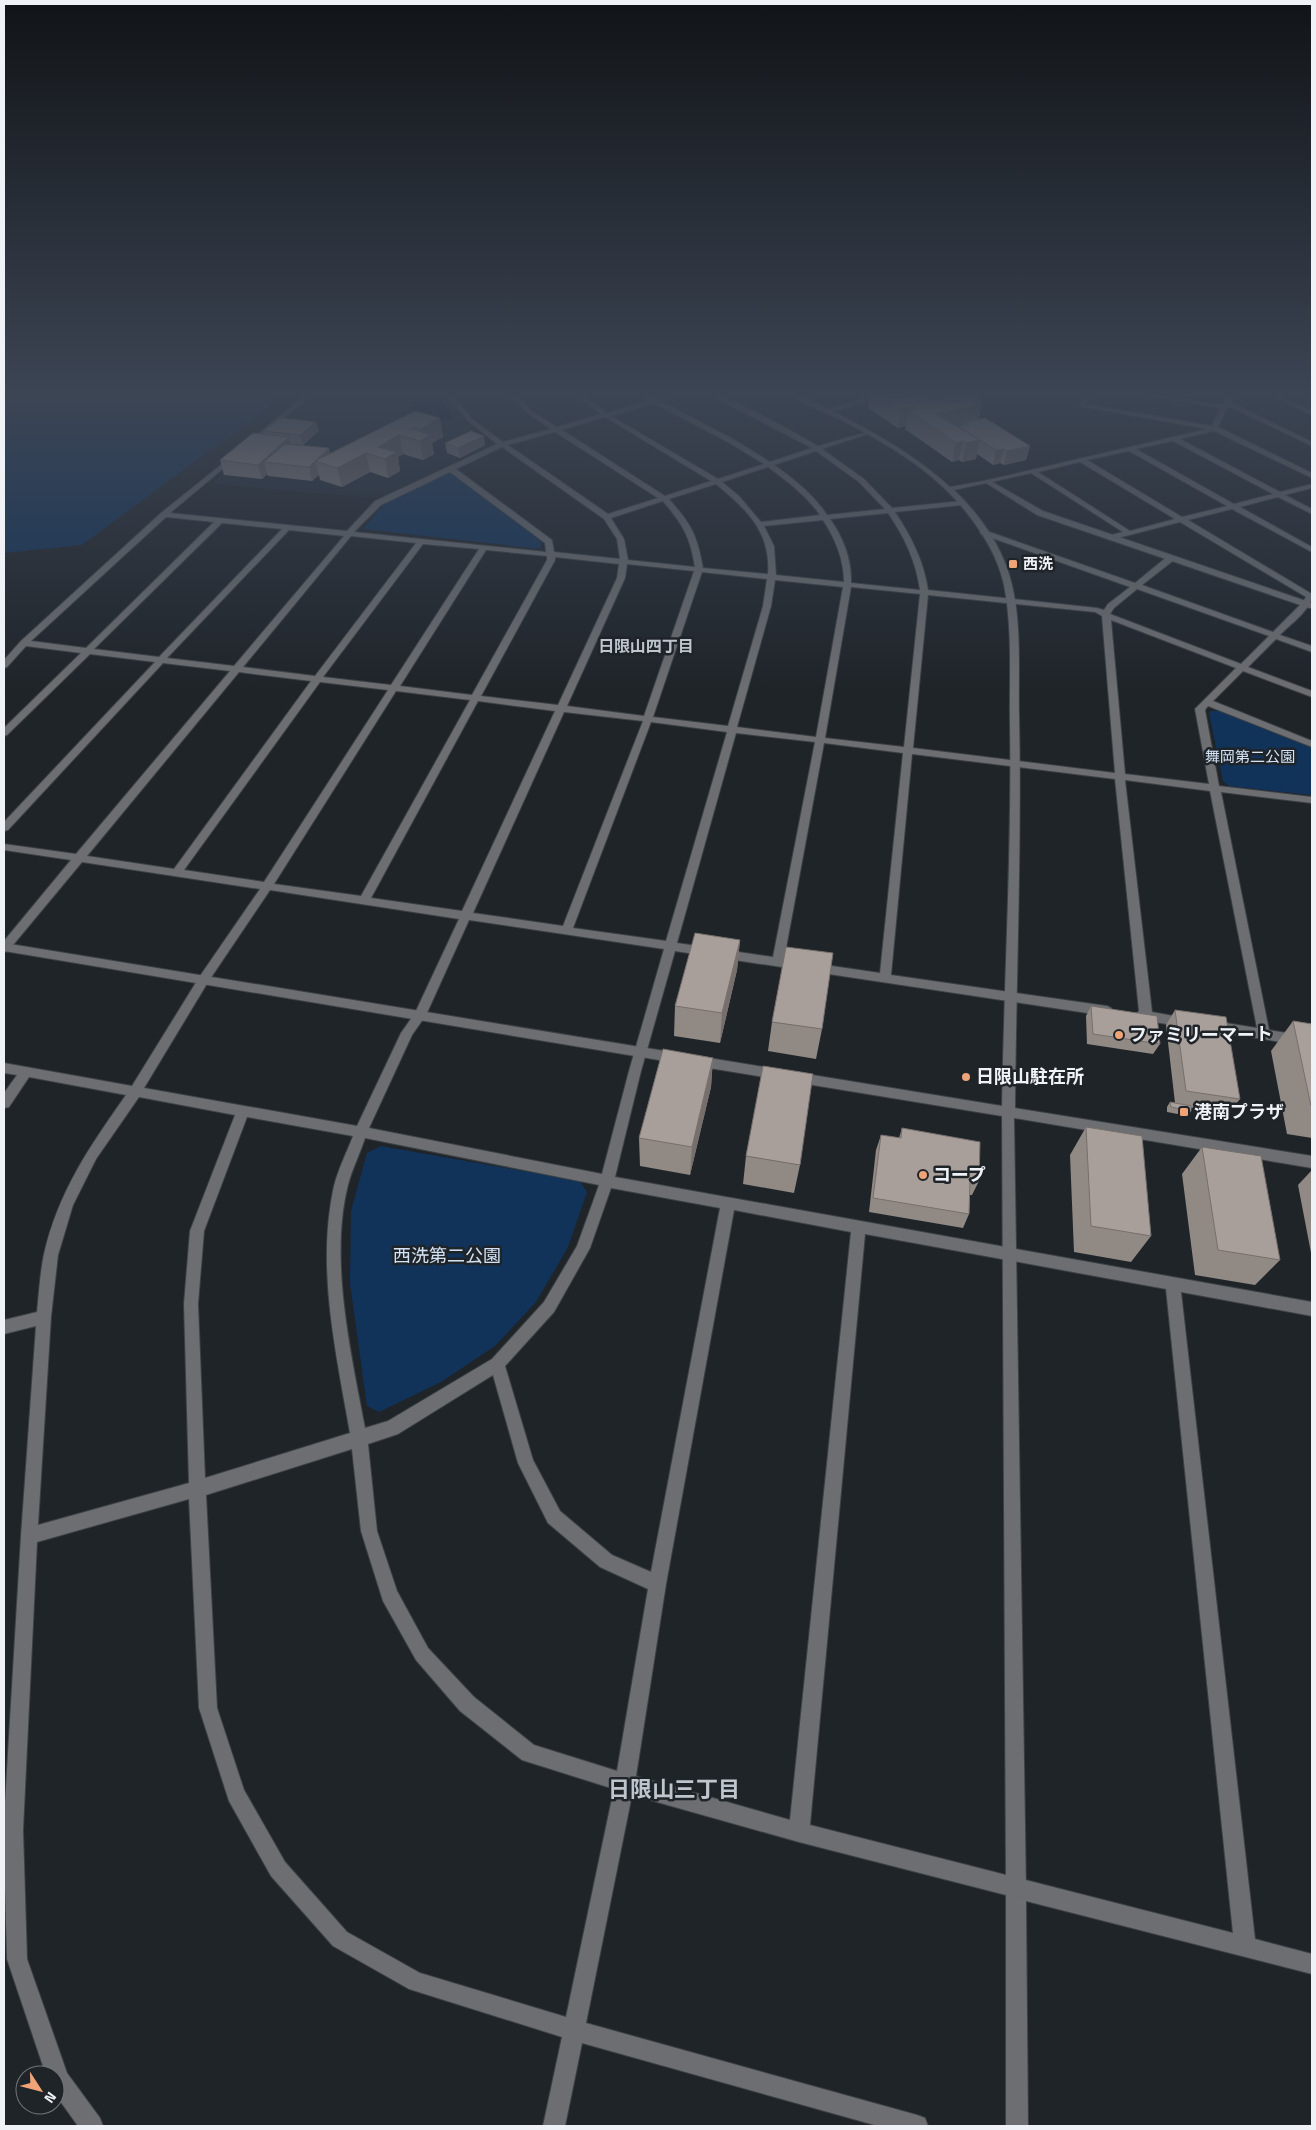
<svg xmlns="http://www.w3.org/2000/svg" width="1316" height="2130" font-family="'Titillium Web','Noto Sans JP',sans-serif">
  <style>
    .built { fill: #232b36 }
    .green { fill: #11335a }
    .water { fill: #000e2d }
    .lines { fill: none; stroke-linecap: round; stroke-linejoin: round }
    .minor-casing { stroke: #3c4146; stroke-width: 2 }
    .tertiary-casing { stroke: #3c4146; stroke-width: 2 }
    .minor { fill: #6c6e71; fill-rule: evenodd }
    .tertiary { fill: #6c6e71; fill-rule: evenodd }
    .wall { fill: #908984 }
    .shaded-wall { fill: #766f6c }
    .building { fill: #a89f9a; stroke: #766f6c }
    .poi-dot { fill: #efa376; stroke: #1f2429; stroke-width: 2 }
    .labels { text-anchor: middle; stroke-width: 5; stroke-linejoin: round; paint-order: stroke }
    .far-poi-label { font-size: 15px; font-weight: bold; fill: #eff2f6; stroke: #1f2429; text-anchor: start }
    .far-park-label { font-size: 15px; fill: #d3e2f4; stroke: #1f2429 }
    .far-neighbourhood-label { font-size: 16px; font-weight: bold; fill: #bfc5cd; stroke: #1f2429 }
    .poi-label { font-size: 18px; font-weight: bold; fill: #eff2f6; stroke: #1f2429; text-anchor: start }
    .park-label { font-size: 18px; fill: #d3e2f4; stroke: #1f2429 }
    .near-neighbourhood-label { font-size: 22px; font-weight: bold; fill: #bfc5cd; stroke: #1f2429 }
  </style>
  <rect width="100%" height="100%" fill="#1f2429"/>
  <path class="built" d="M323,392h117l29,35 21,18 -110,52 -10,1 -154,-14 -2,-3z"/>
  <path class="green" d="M4,392h41l-1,3 2,-3h235l-14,16 -185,137 -78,8z
    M448,473h5l82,61 7,10 -2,5 -177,-20 22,-26z
    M1211,711h8l93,37v47l-83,-9 -6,-5 -14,-68z
    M381,1146l199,35 7,11 -19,55 -32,55 -41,44 -54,36 -62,30 -12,-6 -17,-123 1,-72 16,-58z"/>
  <path class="water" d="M440,398l15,21 -33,5 -14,-21z"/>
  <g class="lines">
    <g class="minor-casing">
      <path id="minor" d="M309,392h7l-65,53h-4v-2z
        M444,392h6l22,27 31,23 48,-13 -22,-15 -22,-22h6l20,20 24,15 44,-13 -30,-22h7l29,21 43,-12 -14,-9h7l13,7 25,-7h9l-30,9 73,38 37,23 42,-14 -108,-56c20,0 93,42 114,54l53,-15v2l-49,16 42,30 28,29 70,-7 4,2 -4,2 -67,7c16,24 29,49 33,78l169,18 7,2 4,-6 22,-17 -149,-53 -1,-2 4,-2 151,53 33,-27h6v4l-32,25 131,47 29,-29 4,-6 -126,-75 -70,18 -4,-2 1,-2 16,-4 -92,-59 -44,10 -3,-2 223,-52 -128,-23v-2l10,-12h6l-10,12 127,22 9,-18 -101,-16h15l87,13 7,-13h6l-5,10 82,40v4l-2,-1 -82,-39 -10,21 94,46v5l-98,-47 -34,8 100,53 32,-8v4l-27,7 27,14v5l-34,-17 -38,10 72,40v5l-80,-43 -44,11 124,74c0,16 -22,30 -32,41l32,11v6l-36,-13 -28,28 64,24v6l-69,-26 -30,30 99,40v6l-104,-41 -3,4 14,76 93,11v6l-91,-11 48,238 43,7v10l-99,-16 -4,-2 -2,-3 2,-3 4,-2 44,7 -47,-237 -85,-11 27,232 38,7 2,3 -2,3 -4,2 -45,-7 -4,-2 -2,-3 4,-4 -24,-232 -203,-25 -21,221 216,31 4,2 2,3 -2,3 -4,2 -432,-65 -34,120 -26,106 697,125v14l-131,-24 74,647 57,15v20l-286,-73 2,225h-22v-231l-207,-53 -167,-47 -46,228 331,92 8,3 3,8h-50l-296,-83 -17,83h-22l19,-89 -153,-48 -76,-43 -62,-70 -42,-75 -30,-93 -10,-209 -152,43 -14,288 4,129 40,114 33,45 3,8h-25l-23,-32v-19h-9l-39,-116 -3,-106v-33l17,-284 15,-210 -32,8v-14l33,-8c2,-19 3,-39 7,-58 14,-62 46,-108 82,-159l-97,-18 -20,30 -5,1v-15l13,-18 -13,-2v-10l128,23 68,-110 60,-87 -178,-27 -74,89 -4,1v-11l67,-81 -67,-10v-6l72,10 154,-183 -67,-8 -155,167 -4,1v-9l151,-160 -65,-8 -83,81 -3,1v-8l77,-75 -55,-7 -19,21 -3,1v-8l17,-19 140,-128 71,-57 5,1 -67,56 177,18 28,-30 122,-57 -29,-23zM654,403l74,39 36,22 -46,15 -107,-63zM605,417l106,64 -46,15 -103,-66zM555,432l103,66 -50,16 -100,-69zM1173,441l100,53 -39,10 -98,-55zM502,447l102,72 13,20 3,20 -66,-7 -2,-12 -96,-71zM816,451l43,31 26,27 -58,6c-14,-21 -33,-36 -53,-50zM1129,451l98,55 -45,11 -95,-57zM1080,462l95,57 -45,12 -92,-59zM768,467c19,14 39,29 52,48l-59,7 -22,-26 -17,-14zM450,472l95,71 1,9 -192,-20 27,-27zM716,484c30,25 55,47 52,90l-65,-6c-6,-34 -12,-44 -34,-69zM663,501c20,24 27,35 32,66l-67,-7 -4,-21 -13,-21zM888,513c16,23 28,48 32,77l-69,-7c1,-23 -8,-46 -21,-64zM166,517l48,5 -128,126 -55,-7zM823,520c12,18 21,40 21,62l-68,-7 -2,-29 -10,-20zM222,523l60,6 -123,128 -65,-8zM289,530l55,6 -110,130 -67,-8zM351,536l65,7 -101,133 -72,-9zM423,544l56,5 -88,136 -68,-8zM486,550l61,6v4l-75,135 -72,-9zM555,557l64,7 -2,14 -59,127 -77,-9 74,-136zM627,564l67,7 -50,145 -77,-10 58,-128zM702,572l65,7 -4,27 -35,120 -75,-9zM775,580l68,7 -27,150 -79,-10 34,-121zM851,587l69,7 -16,153 -79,-9zM1137,589l132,47 -28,28 -131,-50 4,-6zM928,595l167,17 7,4 13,157 -202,-25zM1111,620l125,48 -41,41 14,75 -84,-10zM239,672l72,9 -137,188 -87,-13zM320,682l68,8 -124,192 -80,-12zM396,691l74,9 -109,196 -87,-12zM478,701l77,10 -93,200 -91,-13zM564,712l79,9 -80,205 -90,-13zM651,722l76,10 -61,209 -93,-13zM736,733l79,9 -42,215 -96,-14zM824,743l79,10 -23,220 -96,-14zM270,890l189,29 -44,94 -14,20 -44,93 -213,-38 64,-106zM469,920l195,29 -35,122 -27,103 -233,-46 43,-93 14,-20zM139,1097l96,18 -45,116 -6,73 5,179 -151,42 13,-208 7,-62 15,-50 23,-46zM247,1117l106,19c-6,16 -15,33 -19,50 -18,81 2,167 16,247l-145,45 -7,-174 6,-73zM365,1138l234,47 -22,61 -33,56 -52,57 -104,62 -23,7c-14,-74 -36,-169 -17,-243 4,-16 12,-31 17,-47zM611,1188l109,20 -69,364 -39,-17 -52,-44 -27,-51 -28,-94 49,-54 36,-64zM734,1210l117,22 -61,588 -154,-44 30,-192zM865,1234l301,55 67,644 -423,-108zM493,1375l25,88 30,60 52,44 48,22 -31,182 -83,-26 -60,-48 -46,-49 -31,-57 -20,-60 -9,-87 30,-10zM352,1449l9,82 22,70 33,59 44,51 62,49 92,29 -48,228 -146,-44 -73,-41 -62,-70 -41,-72 -27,-82 -11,-213z
        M882,392h8l-22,9 -41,12 -3,-2z
        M909,392h44l-22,4z"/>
    </g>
    <g class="tertiary-casing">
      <path id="tertiary" d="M786,392h8c55,27 110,53 156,95l39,-7 54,31 269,92v5h-3l-272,-93 -51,-32 -32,7c22,21 43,49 53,78 16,45 11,99 12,146 3,131 -3,263 -4,394l297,48v12l-298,-50 12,771 -3,7 -7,3 -7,-3 -3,-7 -4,-773 -305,-50 -4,-2 -2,-3 2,-3 4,-2 305,50c2,-127 10,-254 8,-380 -1,-46 3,-95 -6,-141 -7,-32 -26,-60 -48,-85 -31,-34 -74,-59 -115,-80 -18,-9 -40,-16 -55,-28z
        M1264,392h8l40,19v4z
        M4,943l673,110 4,2 2,3 -2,3 -4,2 -673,-112z"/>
    </g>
    <use href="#minor" class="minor"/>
    <use href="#tertiary" class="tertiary"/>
  </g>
  <path class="wall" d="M870,392h52l1,1v1l11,6 25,-5 1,-3h21l-2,27 51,27 -4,14 -22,5 -4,-2 -7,2 -16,-11 -1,5 -14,3 -3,-2 -7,2 -47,-33 1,-3 -8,2 -30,-20z
    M440,418l3,19 -11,6 2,11 -11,6 -20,-6 -5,3 2,14 -12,7 -18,-6 -28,15 -22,-7 -1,-5 -7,6 -44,-5 -1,-2 -5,5 -38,-4 -4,-15 45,-25 -1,-4h55l-16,14 -12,-1 39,10z
    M445,443l40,2 -25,13 -13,-5z
    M740,940l-3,30 -17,73 -46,-7 1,-30z
    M1091,1006l69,38 -7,10 -66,-10 -1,-28z
    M1175,1010l65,89 -12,15 -37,-6v3l-3,5 -21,-4v-5l3,-5 5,1 -9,-78z
    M1293,1021l19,3v114l-25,-4 -16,-83z
    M772,1022l50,7 -6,30 -48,-8z
    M713,1058l-2,29 -21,88 -50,-9 -1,-28z
    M1086,1127l65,109 -20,26 -57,-10 -4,-97z
    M902,1128l77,53 -7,14h-2l-1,19 -6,14 -94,-16 7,-62 5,-15 18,3z
    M1202,1147l78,113 -25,25 -60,-10 -13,-101z
    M746,1156l54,9 -6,28 -51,-9z
    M1312,1170v88l-14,-73z"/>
  <path class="shaded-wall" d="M923,393l-3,18 -7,-4 -1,6 -4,-3 -2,16 -8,2 5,-31z
    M983,393l-3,12h2l-4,18 -9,2 -4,-3 -1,4 -25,6 -3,-18 8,-13z
    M440,418l3,19 -11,6 2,11 -11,6 -3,-19 3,-2 -2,-10z
    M316,422l3,9 -16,14 -3,-10z
    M399,435l4,19 -5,3 2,14 -12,7 -3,-19 -7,-12z
    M484,436l1,9 -25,13 -2,-10z
    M289,437l4,15 -29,10 3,12 -5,5 -4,-14z
    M980,440l-4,19 -14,3 4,-19z
    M963,441l-4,19 -7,2 4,-19z
    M1030,446l-4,14 -22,5 3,-14z
    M329,448l3,15 -17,-2 4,14 -7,6 -3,-14z
    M1004,449l-4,14 -7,2 3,-15z
    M366,453l4,19 -28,15 -5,-19z
    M740,940l-3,30 -17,73 2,-30z
    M713,1058l-2,29 -21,88 2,-28z"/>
  <path class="building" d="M874,392h48l1,1 -20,4 2,1 20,-4 9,6 37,-8h-1h11l2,1 -39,8 4,2 23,-5 11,7 -46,9 44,26 -14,3 -3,-2 -7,2 -48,-33 8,-1 -3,-2 -12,2z
    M415,411l25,7 -19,11 -6,-2 -4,2 20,6 -11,6 -21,-6 -21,12 19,5 -12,7 -19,-6 -29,15 -22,-7z
    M281,418l35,4 -16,13 -36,-4z
    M985,418l45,28 -23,5 -3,-2 -8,1 -37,-23 10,-2 -4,-3z
    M471,431l13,5 -26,12 -13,-5z
    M253,433l36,4 -31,28 -38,-5z
    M285,444l44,4 -20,19 -45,-5z
    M695,933l45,7 -18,73 -47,-7z
    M786,947l47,6 -11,76 -50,-7z
    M1091,1006l66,10 3,28 -67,-10z
    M1175,1010l51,7 14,82 -54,-8z
    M1293,1021l19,3v82h-1z
    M663,1049l50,9 -21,89 -53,-9z
    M763,1066l50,8 -13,91 -54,-9z
    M1170,1102l21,4v5l-20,-4z
    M1086,1127l56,9 9,100 -60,-10z
    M902,1128l78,14 -1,39 -9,-1 -1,34 -96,-16 8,-63 20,3z
    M1202,1147l59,9 19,104 -62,-10z"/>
  <linearGradient id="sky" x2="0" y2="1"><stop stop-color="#111417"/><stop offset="0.57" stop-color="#3c4554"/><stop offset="1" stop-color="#3c4554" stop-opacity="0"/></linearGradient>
  <rect width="1316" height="690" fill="url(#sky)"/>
  <g class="poi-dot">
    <rect x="1008" y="559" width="10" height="10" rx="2.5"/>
    <circle cx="1119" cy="1035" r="5"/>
    <circle cx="966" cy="1077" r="5"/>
    <rect x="1179" y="1107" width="10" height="10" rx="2.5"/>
    <circle cx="923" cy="1175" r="5"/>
  </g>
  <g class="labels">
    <g class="far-poi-label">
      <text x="1023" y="569">西洗</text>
    </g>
    <g class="far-park-label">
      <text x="1250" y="762">舞岡第二公園</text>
    </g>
    <g class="far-neighbourhood-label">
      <text x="646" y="652">日限山四丁目</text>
    </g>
    <g class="poi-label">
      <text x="1129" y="1041">ファミリーマート</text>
      <text x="976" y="1083">日限山駐在所</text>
      <text x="1194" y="1118">港南プラザ</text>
      <text x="933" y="1181">コープ</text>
    </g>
    <g class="park-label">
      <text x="447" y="1262">西洗第二公園</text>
    </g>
    <g class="near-neighbourhood-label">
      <text x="674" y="1797">日限山三丁目</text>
    </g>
  </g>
  <rect width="1316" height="2130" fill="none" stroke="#eff2f6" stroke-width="10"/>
  <g transform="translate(40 2090) rotate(126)"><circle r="24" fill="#1f2429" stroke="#72767b"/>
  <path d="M0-4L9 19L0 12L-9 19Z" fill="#efa376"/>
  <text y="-8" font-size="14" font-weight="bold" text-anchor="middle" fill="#eff2f6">N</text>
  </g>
</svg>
